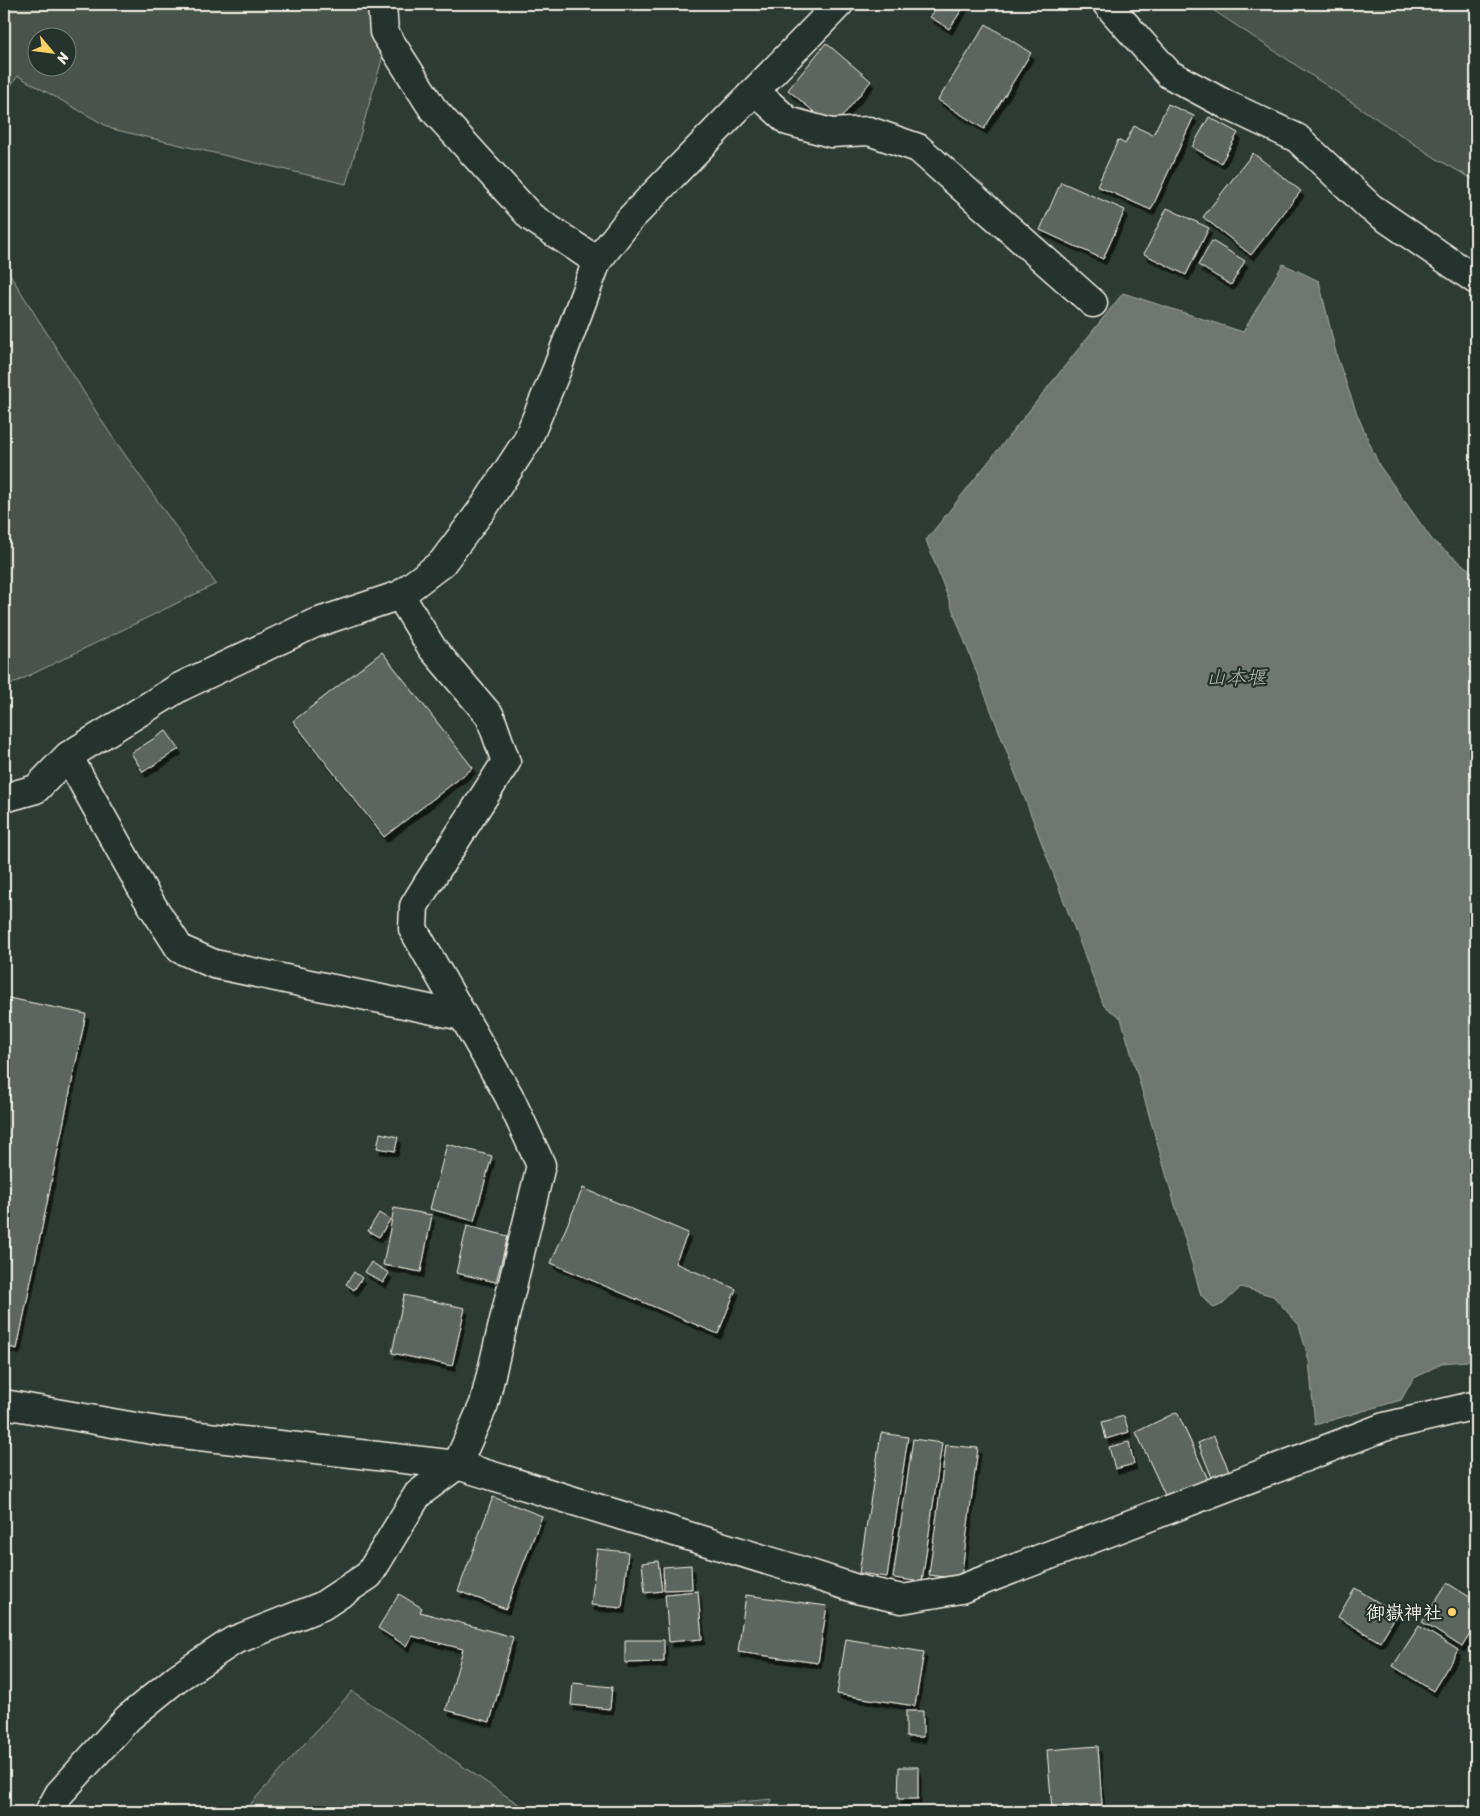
<svg xmlns="http://www.w3.org/2000/svg" width="1480" height="1816" font-family="Sriracha,'Klee One',sans-serif">
  <style>
    .green { fill: #48524c; stroke: #9ea29a; fill-rule: evenodd }
    .water { fill: #6f7770; stroke: #a4a8a0 }
    .building { fill: #5c655e; stroke: #f4f1e8; filter: url(#shadow) }
    .lines { fill: none; stroke-linecap: round; stroke-linejoin: round }
    .minor-casing { stroke: #f4f1e8; stroke-width: 31 }
    .minor { stroke: #26332d; stroke-width: 28 }
    .poi-dot { fill: #ffd166; stroke: #26332d; stroke-width: 2 }
    .labels { text-anchor: middle; stroke-width: 4.5; stroke-linejoin: round; paint-order: stroke }
    .poi-label { font-size: 19px; font-weight: bold; fill: #f4f1e8; stroke: #26332d; text-anchor: end }
    .water-label { font-size: 20px; font-style: italic; fill: #b8bab2; stroke: #26332d }
  </style>
  <defs>
    <filter id="shadow"><feDropShadow dx="3" dy="5.5" stdDeviation="0" flood-color="#0009"/></filter>
  </defs>
  <rect width="100%" height="100%" fill="#2e3b34"/>
  <filter id="ink" filterUnits="userSpaceOnUse"><feTurbulence type="fractalNoise" baseFrequency=".02" numOctaves="2"/><feDisplacementMap in="SourceGraphic" scale="10" xChannelSelector="R" yChannelSelector="G"/><feConvolveMatrix kernelMatrix="1 2 1 2 8 2 1 2 1" color-interpolation-filters="sRGB"/></filter>
  <g filter="url(#ink)">
    <path class="green" d="M4,4h394l-52,180 -234,-55 -94,-53 -14,19zM38,38h30v30h-30z
      M1204,4h272v177l-39,-22z
      M4,265l105,167 107,152 -212,104z
      M352,1691l178,121h-287z
      M772,1799l-5,13h-131z"/>
    <path class="water" d="M1283,264l36,17 18,76 20,57 22,51 54,76 43,34v779l-9,7 -25,2 -29,16 -12,21 -86,25 -6,-64 -10,-36 -26,-29 -32,-9 -18,17 -9,4 -13,-13 -80,-277 -17,-12 -178,-466 197,-247 120,39z"/>
    <path class="building" d="M939,4h27l-17,25 -19,-12z
      M986,24l45,29 -47,76 -46,-29z
      M826,43l45,38 -38,47 -45,-38z
      M1168,104l26,12 -43,94 -54,-24 21,-46 7,4 9,-18 19,9z
      M1209,117l29,16 -17,30 -29,-16z
      M1253,153l48,38 -50,64 -48,-38z
      M1061,182l64,28 -22,49 -63,-29z
      M1167,208l42,20 -23,47 -42,-21z
      M1212,241l33,20 -14,24 -33,-20z
      M382,652l91,116 -89,69 -91,-116z
      M166,731l13,18 -36,23 -12,-19z
      M4,997l82,17 -69,335 -13,-3z
      M380,1133l18,4 -3,14 -18,-3z
      M447,1144l45,12 -18,65 -44,-12z
      M583,1188l105,45 -13,30 61,26 -18,45 -167,-71z
      M394,1208l38,7 -11,57 -38,-7z
      M379,1213l11,7 -11,17 -11,-6z
      M467,1226l41,10 -12,46 -40,-9z
      M371,1262l18,11 -6,10 -18,-11z
      M354,1272l8,6 -8,12 -8,-6z
      M404,1295l61,13 -13,58 -60,-13z
      M1177,1412l34,74 -41,20 -34,-74z
      M1124,1416l5,16 -23,7 -4,-17z
      M881,1433l27,4 -21,140 -28,-4z
      M1214,1436l16,37 -17,7 -15,-37z
      M913,1439l29,4 -20,139 -29,-4z
      M1129,1442l5,22 -19,5 -6,-22z
      M946,1445l32,3 -17,131 -32,-4z
      M493,1497l49,19 -36,93 -48,-18z
      M597,1549l31,3 -6,56 -31,-3z
      M658,1561l4,30 -17,2 -3,-30z
      M691,1565l1,24 -28,1 -1,-23z
      M1447,1583l29,18v23l-14,23 -40,-25z
      M1355,1588l42,26 -17,28 -42,-25z
      M698,1591l4,48 -33,3 -4,-48z
      M399,1594l23,14 -2,4 93,25 -23,85 -44,-12 17,-61 -51,-13 -6,10 -28,-18z
      M746,1595l81,11 -9,57 -80,-11z
      M1419,1626l39,24 -25,41 -40,-25z
      M846,1639l78,13 -9,54 -78,-12z
      M625,1640h39v22l-39,1z
      M573,1683l39,4 -2,22 -39,-4z
      M906,1711h17v26h-17z
      M1098,1746l4,59 -50,4 -5,-59z
      M899,1767h19v32h-20z
      M1104,1809v3h-46z"/>
    <g class="lines">
      <g class="minor-casing">
        <path id="minor" d="M382,4l2,28 49,77 98,108 66,44
          M1107,4l62,70 58,31 70,33 73,69 106,73
          M755,91l33,30 43,12 38,-2 49,17 175,155
          M68,756l78,140 34,53 34,15 248,52
          M4,798l32,-9 32,-33 112,-69 133,-63 87,-29 42,-32 42,-56 43,-66 30,-72 40,-108 33,-42 209,-215
          M4,1404l160,28 293,33 332,102 68,22 45,10 59,-10 423,-162 92,-22
          M49,1812l10,-18 69,-76 49,-40 56,-37 89,-35 47,-31 49,-81 39,-29 27,-61 57,-239 -32,-69 -96,-167 1,-23 11,-18 81,-126 -16,-46 -58,-68 -32,-53"/>
      </g>
      <use href="#minor" class="minor"/>
    </g>
  </g>
  <circle class="poi-dot" cx="1452" cy="1612" r="5"/>
  <g class="labels">
    <g class="poi-label">
      <text x="1442" y="1619">御嶽神社</text>
    </g>
    <g class="water-label">
      <text x="1236" y="684">山本堰</text>
    </g>
  </g>
  <rect width="1480" height="1816" fill="none" stroke="#26332d" stroke-width="20"/>
  <rect x="10" y="10" width="1460" height="1796" fill="none" stroke="#f4f1e8" stroke-width="2" filter="url(#ink)"/>
  <g transform="translate(52 52) rotate(119)"><circle r="24" fill="#26332d" stroke="#787f78"/>
  <path d="M0-4L9 19L0 12L-9 19Z" fill="#ffd166"/>
  <text y="-8" font-size="14" font-weight="bold" text-anchor="middle" fill="#f4f1e8">N</text>
  </g>
</svg>
